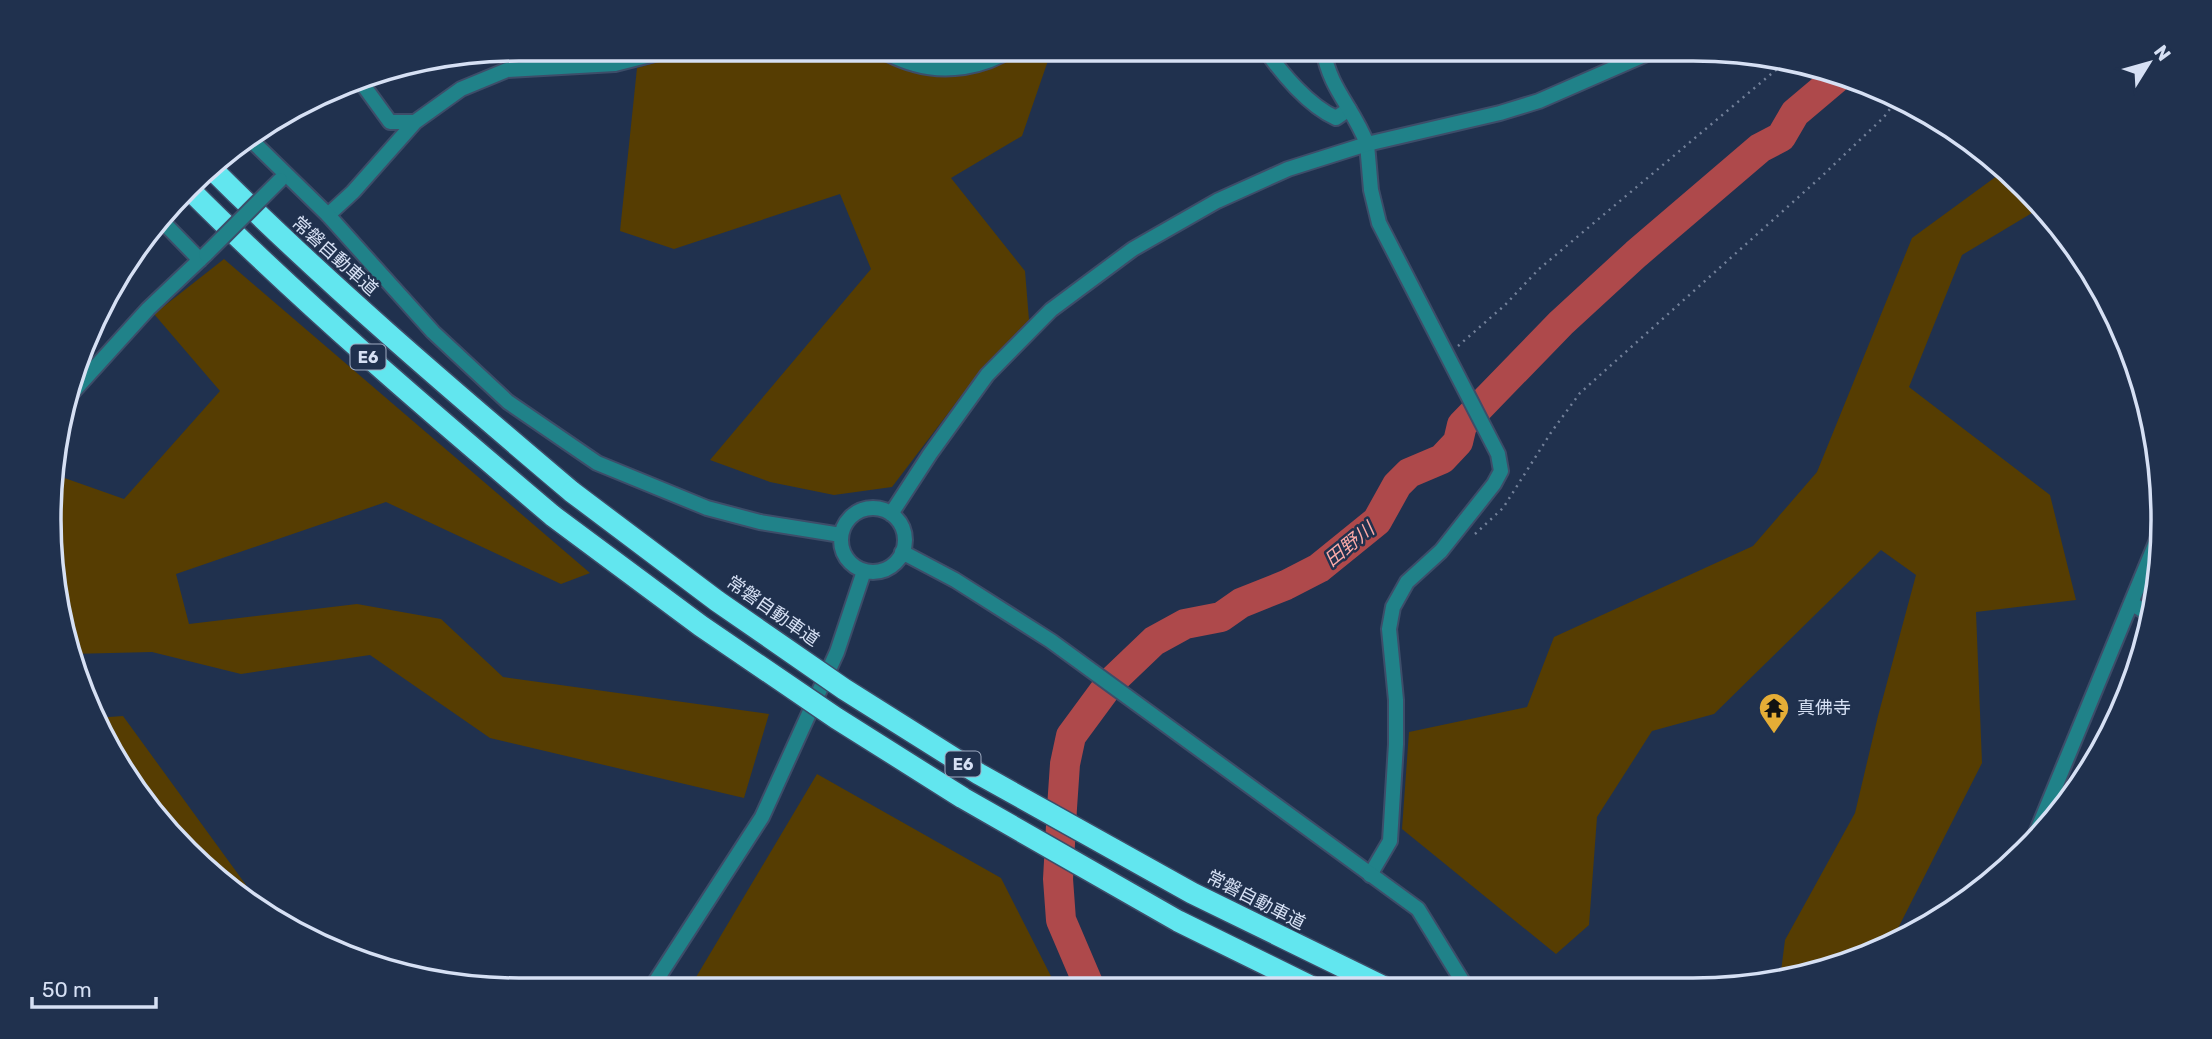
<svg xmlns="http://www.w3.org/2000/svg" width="2212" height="1039" font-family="Rubik,'Noto Sans JP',sans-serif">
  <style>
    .green { fill: #563d02 }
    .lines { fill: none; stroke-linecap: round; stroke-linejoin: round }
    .river { stroke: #ae494b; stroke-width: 30 }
    .minor-casing { stroke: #3d4d69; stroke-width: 18 }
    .tertiary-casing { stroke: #3d4d69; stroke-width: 18 }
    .motorway-casing { stroke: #3d4d69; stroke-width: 24 }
    .path { stroke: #73819a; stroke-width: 2.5; stroke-dasharray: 2 5; stroke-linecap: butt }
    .minor { stroke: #208289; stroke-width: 14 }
    .tertiary { stroke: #208289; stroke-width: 14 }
    .motorway { stroke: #62e6ef; stroke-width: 21 }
    .minor-bridge-casing { stroke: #3d4d69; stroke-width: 18; stroke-linecap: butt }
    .motorway-bridge-casing { stroke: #3d4d69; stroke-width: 24; stroke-linecap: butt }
    .minor-bridge { stroke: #208289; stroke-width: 14 }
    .motorway-bridge { stroke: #62e6ef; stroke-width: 21 }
    .labels { text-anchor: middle; stroke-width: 5; stroke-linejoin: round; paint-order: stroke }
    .shield { fill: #20314e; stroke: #9facc2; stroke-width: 2 }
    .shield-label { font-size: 16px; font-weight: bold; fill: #d6e0f4 }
    .street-label { font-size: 18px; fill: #d6e0f4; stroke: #20314e }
    .poi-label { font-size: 18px; fill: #d6e0f4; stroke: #20314e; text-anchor: start }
    .water-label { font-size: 19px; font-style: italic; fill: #fdaba8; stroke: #20314e }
    .rim { fill: none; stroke: #d6e0f4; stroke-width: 3.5 }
  </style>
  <rect width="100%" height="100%" fill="#20314e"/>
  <path class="green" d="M704,49h348l-30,87 -71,42 74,93 4,49 -48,50 -89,117 -58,8 -64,-13 -60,-22 161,-191 -31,-75 -166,55 -54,-18 17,-163z
    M2005,170l20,17 17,20 -80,48 -53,132 141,108 26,105 -100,12 6,151 -92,181 -17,10 -93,25 5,-39 70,-127 23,-97 38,-141 -35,-25 -167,164 -62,17 -55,86 -8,108 -33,29 -154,-125 7,-97 118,-25 27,-70 199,-91 64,-74 95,-234z
    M224,259l366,314 -29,11 -175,-82 -210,72 13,50 168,-20 84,15 62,58 266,37 -25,84 -254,-60 -120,-83 -129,19 -89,-22 -82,2 -17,-73 3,-106 68,24 96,-108 -66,-77z
    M123,716l123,169 -5,8 -31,-20 -98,-119 -17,-36z
    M817,774l184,104 56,110 -368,1z"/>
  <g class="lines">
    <path class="river" d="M1090,988l-29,-68 -3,-41 4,-71 3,-44 6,-28 39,-53 44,-42 31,-17 36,-7 20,-14 45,-18 33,-17 58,-47 20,-36 12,-12 33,-14 16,-17 4,-17 99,-102 75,-69 124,-106 21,-11 14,-24 45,-38"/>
    <g class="minor-casing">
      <path id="minor" d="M877,49c12,5 24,12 37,15 31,9 70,4 97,-15
        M1265,49c16,24 44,57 71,69l13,-9
        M358,78l32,44h25
        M1367,144l4,46 8,33 119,231 3,17 -7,13 -53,67 -34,31 -14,25 -4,22 7,71v44l-6,97 -20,34
        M328,215l25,-23 62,-70 46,-33 46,-19 108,-6 59,-15
        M163,222l37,38
        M71,394l77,-85 58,-55
        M2131,603l21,13
        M2034,838l128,-310"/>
    </g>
    <g class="tertiary-casing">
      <path id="tertiary" d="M1323,49c7,41 30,58 44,95
        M249,138l79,77 105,117 75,70 89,61 110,45 53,14 81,13
        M841 540a32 32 0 1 1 64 0a32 32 0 1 1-64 0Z
        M891,514l39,-60 57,-79 64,-65 82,-61 84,-48 71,-32 79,-25 133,-31 39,-12 119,-52
        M902,552l53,28 96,61 367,268 48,78
        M650,990l112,-173 75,-165 27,-81"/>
    </g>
    <g class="motorway-casing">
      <path id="motorway" d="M209,166c115,115 239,221 363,326
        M190,190c115,115 239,221 363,326"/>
    </g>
    <path class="path" d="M1458,346l47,-41 34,-36 250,-210
      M1475,534l28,-26 49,-77 28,-38 242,-217 62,-59 14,-19"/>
    <use href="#minor" class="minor"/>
    <use href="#tertiary" class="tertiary"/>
    <use href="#motorway" class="motorway"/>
    <g class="minor-bridge-casing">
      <path id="minor-bridge" d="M206,254l74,-74"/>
    </g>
    <g class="motorway-bridge-casing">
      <path id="motorway-bridge" d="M572,492l145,109 127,88 135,85 213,119 192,94
        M553,516l148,110 135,92 127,80 215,123 134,66"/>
    </g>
    <use href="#minor-bridge" class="minor-bridge"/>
    <use href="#motorway-bridge" class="motorway-bridge"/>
  </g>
  <defs>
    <g id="temple-pin" transform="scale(1.575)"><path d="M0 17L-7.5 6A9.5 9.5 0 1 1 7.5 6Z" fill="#e5ad36" stroke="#20314e"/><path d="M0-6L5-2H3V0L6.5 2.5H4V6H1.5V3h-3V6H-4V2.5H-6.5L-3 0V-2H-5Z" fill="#111"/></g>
  </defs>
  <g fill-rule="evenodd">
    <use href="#temple-pin" x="1774" y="708"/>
  </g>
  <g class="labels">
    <g class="shield">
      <rect x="350.5" y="344.5" width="35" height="25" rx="5"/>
      <rect x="945.5" y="751.5" width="35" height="25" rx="5"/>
    </g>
    <g class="shield-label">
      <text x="368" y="363">E6</text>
      <text x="963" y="770">E6</text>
    </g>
    <g class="street-label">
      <text transform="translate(335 256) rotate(42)" y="6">常磐自動車道</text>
      <text transform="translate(773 611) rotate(35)" y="6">常磐自動車道</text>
      <text transform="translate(1256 900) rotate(27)" y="6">常磐自動車道</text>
    </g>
    <g class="poi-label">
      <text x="1797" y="714">真佛寺</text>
    </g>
    <g class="water-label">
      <text transform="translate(1349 544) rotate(-39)" y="7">田野川</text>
    </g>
  </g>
  <path d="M0 0H2212V1039H0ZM519 61H1693A458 458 0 0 1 2151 519V520A458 458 0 0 1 1693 978H519A458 458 0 0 1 61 520V519A458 458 0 0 1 519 61Z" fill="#20314e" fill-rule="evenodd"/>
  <path class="rim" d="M519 61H1693A458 458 0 0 1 2151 519V520A458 458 0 0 1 1693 978H519A458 458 0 0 1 61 520V519A458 458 0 0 1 519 61Z"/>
  <g transform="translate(2149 63) rotate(53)" stroke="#20314e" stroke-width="5" paint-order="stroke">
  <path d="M0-5L12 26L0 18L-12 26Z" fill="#d6e0f4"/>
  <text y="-10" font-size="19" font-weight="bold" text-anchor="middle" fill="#d6e0f4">N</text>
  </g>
  <path d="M32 997v10h124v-10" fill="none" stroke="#d6e0f4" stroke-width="3.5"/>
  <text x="42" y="997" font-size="21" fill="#d6e0f4" stroke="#20314e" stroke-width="5" paint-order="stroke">50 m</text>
</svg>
